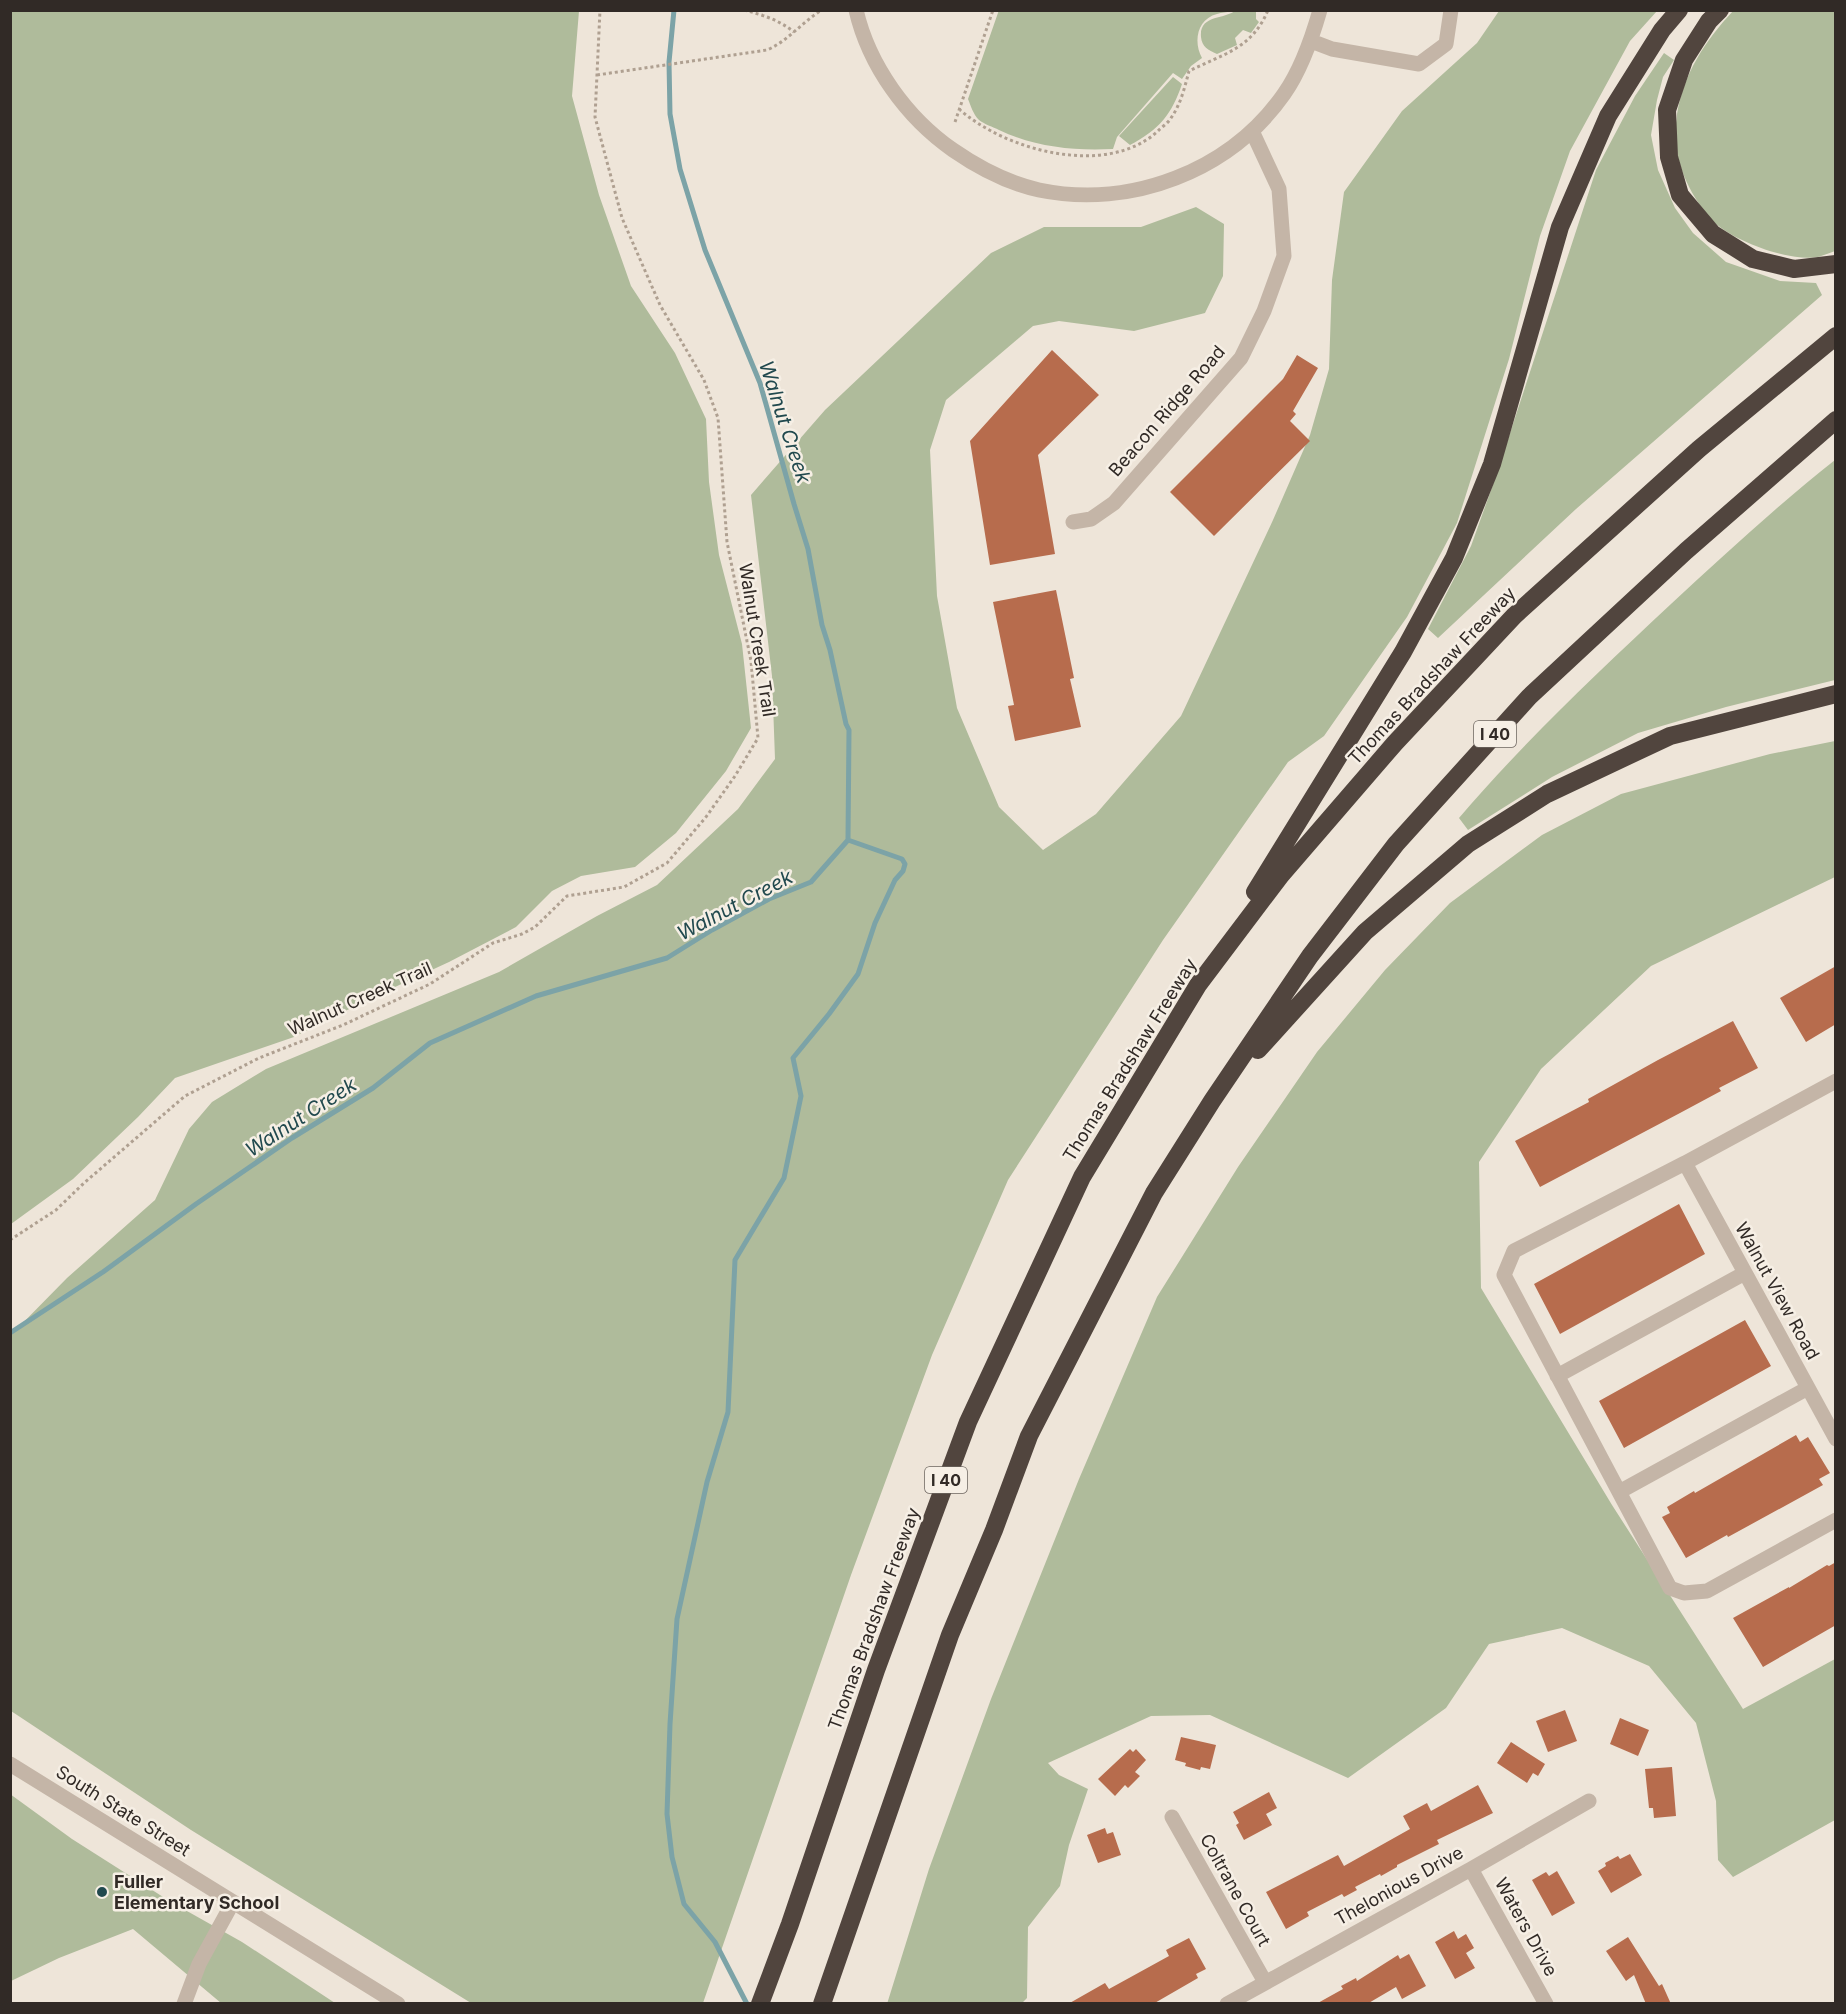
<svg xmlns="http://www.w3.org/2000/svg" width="1846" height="2014" font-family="Inter,sans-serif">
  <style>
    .green { fill: #afbb9b }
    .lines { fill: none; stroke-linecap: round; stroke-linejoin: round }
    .stream { stroke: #7ca3a7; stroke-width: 5 }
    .building { fill: #b76c4d }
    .path { stroke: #afa091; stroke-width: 3; stroke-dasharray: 3 3; stroke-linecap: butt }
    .minor { stroke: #c4b5a7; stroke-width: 15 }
    .highway { stroke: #51453e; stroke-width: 18 }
    .poi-dot { fill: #21494e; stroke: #f6efe5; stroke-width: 2 }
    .labels { text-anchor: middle; stroke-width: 5; stroke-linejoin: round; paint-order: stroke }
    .shield { fill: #f6efe5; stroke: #6c655f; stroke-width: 1.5 }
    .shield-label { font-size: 16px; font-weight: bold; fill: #312a26 }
    .street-label { font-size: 18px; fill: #312a26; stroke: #f6efe5 }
    .poi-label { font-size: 18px; font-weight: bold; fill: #312a26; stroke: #f6efe5; text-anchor: start }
    .water-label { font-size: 20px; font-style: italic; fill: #21494e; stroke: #f6efe5 }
  </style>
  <rect width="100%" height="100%" fill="#eee5d9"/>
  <path class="green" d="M11,10l568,1 -7,85 27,99 32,91 44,67 31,66 3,63 10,73 23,89 9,84 -25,43 -50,62 -41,34 -54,9 -29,15 -36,36 -67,35 -80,37 -75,38 -119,41 -37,39 -65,62 -62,45z
    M999,10h232v1c-5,2 -9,1 -14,3 -20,5 -24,28 -15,44l-11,8 -9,13 -9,-6 -56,64 -4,12c-40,2 -78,-2 -114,-19 -6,-3 -15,-6 -20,-10 -6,-6 -8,-14 -11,-21z
    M1236,10l20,1v8l3,3 -8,11 -8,-3 -8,8 2,7 -20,9c-9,-4 -15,-7 -16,-17 -2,-23 24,-17 35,-27z
    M1499,11h158l-27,30 -60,110 -30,85 -31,123 -52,164 -50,94 -83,119 -36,26 -125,178 -155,240 -76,175 -81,220 -148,428h-232l-280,-173 -180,-119 -1,-375 57,-58 88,-78 34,-71 23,-27 54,-33 233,-97 98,-56 60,-31 81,-76 37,-50 -3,-83 -21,-181 74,-85 166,-157 53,-26h97l55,-20 28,17 -1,52 -18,37 -71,18 -75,-10 -26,5 -87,74 -16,50 7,146 20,112 42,99 44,43 53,-36 85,-98 92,-196 37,-85 19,-66 3,-89 12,-88 58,-81 75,-68z
    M1733,11h102v240c-5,2 -11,4 -17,6 -28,5 -82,-15 -103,-34 -23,-23 -40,-58 -40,-91 0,-6 2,-12 2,-18 7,-41 28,-73 56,-103z
    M1664,53l10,7 -11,17 -6,23 -6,35 7,35 17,38 18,25 33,29 54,19 36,2 6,12 -246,214 -138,129 -10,-9 43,-83 24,-67 101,-309 39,-74z
    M1173,77l9,7c-10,30 -23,46 -52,61l-11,-9z
    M1835,460v220l-109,27 -88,26 -86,44 -84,53 -9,-12c65,-76 138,-145 212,-214 53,-49 107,-99 164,-144z
    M1835,741v136l-184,89 -110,103 -62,93 2,126 131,217 131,204 92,-50v161l-102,57 -15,-17 -2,-59 -20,-78 -47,-57 -87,-38 -73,16 -43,64 -98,70 -138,-63 -59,1 -103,47 11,12 29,14 -19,56 -9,41 -32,41 -1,71 -6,6h-134l42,-135 62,-170 88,-220 78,-182 81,-130 79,-115 68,-82 65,-67 92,-68 79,-41 149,-40z
    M10,1794l62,45 99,63 71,40 93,61h-114l-88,-74 -74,29 -48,23z"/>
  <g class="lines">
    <path class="stream" d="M10,1333l93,-61 93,-68 96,-66 81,-50 57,-45 106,-47 131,-38 45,-28 57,-31 42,-17 37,-42 1,-110 -3,-6 -16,-74 -8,-25 -14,-76 -14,-45 -34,-121 -55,-133 -25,-81 -10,-55 -1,-52 5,-52
      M747,2004l-32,-62 -31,-38 -12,-47 -5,-43 3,-90 7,-105 30,-137 21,-70 7,-152 49,-82 17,-82 -8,-38 36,-44 29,-40 17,-51 20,-43 8,-9 2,-7 -3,-5 -54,-19"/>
  </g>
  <path class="building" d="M1052,350l47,45 -61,60 17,99 -65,11 -20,-124z
    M1297,355l21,13 -25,43 3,3 -6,7 20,20 -96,95 -44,-44 113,-113z
    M1056,590l18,88 -4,1 11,48 -66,14 -7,-35 6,-1 -21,-103z
    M1836,966v58l-30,18 -26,-44z
    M1733,1021l25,47 -39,20 2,3 -41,22 -140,74 -25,-46 74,-39 -1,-3 70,-39z
    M1679,1204l26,50 -145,80 -26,-50z
    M1745,1320l26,46 -147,82 -25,-47z
    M1796,1435l4,7 8,-5 22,36 -11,6 4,6 -95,52 -1,-2 -41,23 -24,-41 8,-4 -3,-6 27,-16 1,2z
    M1836,1562v63l-73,42 -30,-49 56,-31v1l38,-23 2,1z
    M1565,1710l12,31 -29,11 -12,-31z
    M1620,1718l29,12 -11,26 -28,-12z
    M1181,1737l35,8 -6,24 -9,-2 -1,3 -15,-4 1,-3 -11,-3z
    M1511,1742l34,22 -7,12 -5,-3 -6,10 -30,-20z
    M1130,1749l3,3 3,-3 10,11 -11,12 5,4 -12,12 -3,-3 -10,11 -17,-17z
    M1672,1767l4,49 -22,2 -1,-10h-4l-4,-39z
    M1478,1785l15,28 -56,27 2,4 -42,21v2l-16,9 -1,-2 -25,13 2,3 -13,7 -2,-3 -35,18 2,4 -23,13 -20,-37 72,-37 6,11 66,-37 -7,-13 24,-13 4,8z
    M1269,1792l8,16 -11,6 6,11 -28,15 -8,-15 3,-2 -6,-11z
    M1105,1828l2,6 6,-2 8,23 -23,8 -11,-28z
    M1630,1854l12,21 -31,18 -13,-22 8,-5 -1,-3 13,-7 2,3z
    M1557,1871l18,32 -23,13 -20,-36 14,-8 3,4z
    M1454,1931l4,8 8,-5 8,14 -8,5 9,15 -20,11 -20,-37z
    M1628,1937l31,49 3,-2 9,20h-25l-12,-29 -8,6 -20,-30z
    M1189,1938l17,31 -10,5 2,4 -45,26h-85l37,-21 4,6 60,-33 -3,-6z
    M1409,1954l17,32 -24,13 -6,-12 -29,17h-51l27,-15 -2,-3 15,-8 1,3 41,-26 2,4z"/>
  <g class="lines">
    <path class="path" d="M744,10c19,5 35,10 50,22
      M597,75l170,-25c21,-9 35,-28 55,-40
      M959,109c47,42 148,69 199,22 4,-4 10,-8 13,-13 10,-14 14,-32 18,-47 34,-17 63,-22 79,-61
      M955,122l38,-112
      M10,1240l46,-30 28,-27 101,-87 74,-38 84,-33 87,-41 63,-41 29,-9 13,-7 32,-31 57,-9 43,-24 39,-46 29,-41 23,-38 -7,-77 -24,-119 -9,-124 -14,-38 -44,-75 -38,-87 -27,-101 5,-107"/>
    <path class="minor" d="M856,10c13,56 51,108 97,140 26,18 55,33 86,40 92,19 191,-19 245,-96 17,-24 28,-56 36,-84
      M1311,41l21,8 87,15 27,-20 5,-34
      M1073,522l18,-3 23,-16 127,-145 23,-47 20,-55 -5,-67 -27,-58
      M1836,1081l-151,82 -171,88 -10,24 166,313 14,5 23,-2 129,-71
      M1685,1163l151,276
      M1557,1376l188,-103
      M1619,1492l189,-104
      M10,1764l388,240
      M1172,1817l93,165
      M1471,1869l75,135
      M184,2004l15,-40 34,-62
      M1227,2004l244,-135 118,-68"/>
    <path class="highway" d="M1720,10l-11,11 -25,39 -17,50 2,47 11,38 33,39 40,25 41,10 42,-5
      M1255,892l148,-240 51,-94 38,-94 68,-237 48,-111 54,-86 17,-20
      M1258,1050l107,-118 103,-88 79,-50 123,-58 166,-42
      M760,2004l30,-80 86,-254 92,-248 114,-245 116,-192 83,-110 114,-132 119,-127 185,-167 137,-113
      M822,2004l128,-369 44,-105 35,-94 125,-243 58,-92 98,-145 86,-112 133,-147 157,-146 150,-131"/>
  </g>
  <circle class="poi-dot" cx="102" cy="1892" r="6"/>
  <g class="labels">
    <g class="shield">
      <rect x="1474" y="721" width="42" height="26" rx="4.5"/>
      <rect x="925" y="1467" width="42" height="26" rx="4.5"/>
    </g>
    <g class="shield-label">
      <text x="1495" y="740">I 40</text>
      <text x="946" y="1486">I 40</text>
    </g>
    <g class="street-label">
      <text transform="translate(1167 411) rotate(-49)" y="6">Beacon Ridge Road</text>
      <text transform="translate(757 640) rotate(81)" y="6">Walnut Creek Trail</text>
      <text transform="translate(1432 676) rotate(-47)" y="6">Thomas Bradshaw Freeway</text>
      <text transform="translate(360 999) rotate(-24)" y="6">Walnut Creek Trail</text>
      <text transform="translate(1130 1060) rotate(-58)" y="6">Thomas Bradshaw Freeway</text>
      <text transform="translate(1777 1291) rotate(61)" y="6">Walnut View Road</text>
      <text transform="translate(874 1619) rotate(-70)" y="6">Thomas Bradshaw Freeway</text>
      <text transform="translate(123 1811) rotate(32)" y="6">South State Street</text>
      <text transform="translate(1399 1886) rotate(-29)" y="6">Thelonious Drive</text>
      <text transform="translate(1235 1890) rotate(61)" y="6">Coltrane Court</text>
      <text transform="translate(1526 1927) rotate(61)" y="6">Waters Drive</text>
    </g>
    <g class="poi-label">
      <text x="114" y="1888">Fuller<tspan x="114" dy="21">Elementary School</tspan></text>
    </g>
    <g class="water-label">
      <text transform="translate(785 422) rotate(72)" y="7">Walnut Creek</text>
      <text transform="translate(735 905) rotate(-28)" y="7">Walnut Creek</text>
      <text transform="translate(301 1117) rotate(-33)" y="7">Walnut Creek</text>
    </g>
  </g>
  <rect width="1846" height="2014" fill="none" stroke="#312a26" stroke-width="24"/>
</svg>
